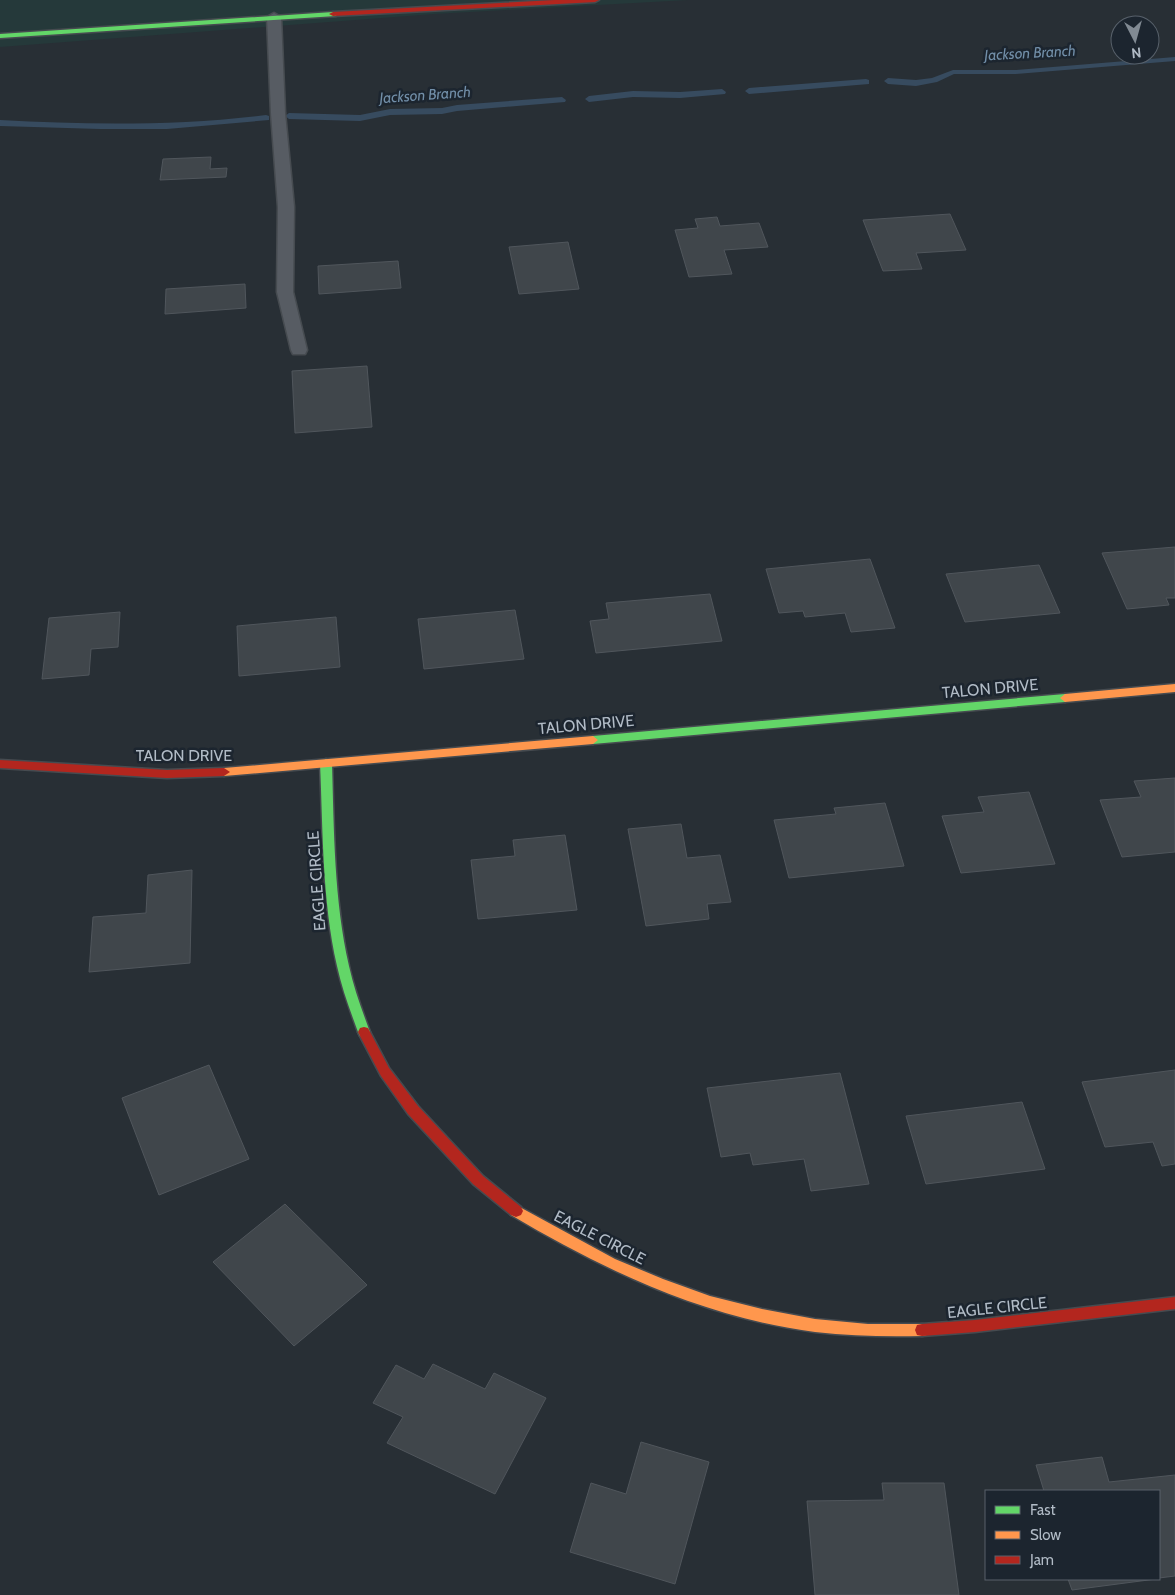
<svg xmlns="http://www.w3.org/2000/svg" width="1175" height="1595" font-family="Cabin,sans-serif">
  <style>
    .green { fill: #25393a }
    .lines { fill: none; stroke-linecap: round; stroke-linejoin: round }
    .stream { fill: #374b5f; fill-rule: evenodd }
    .building { fill: #40464b; stroke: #50565c }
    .lane-casing { stroke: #464b50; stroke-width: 3 }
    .fast-casing { stroke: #464b50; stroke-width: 3 }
    .slow-casing { stroke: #464b50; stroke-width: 3 }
    .jam-casing { stroke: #464b50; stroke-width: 3 }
    .lane { fill: #575c63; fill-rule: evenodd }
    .fast { fill: #63d668; fill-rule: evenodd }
    .slow { fill: #ff974d; fill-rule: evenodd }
    .jam { fill: #b3261e; fill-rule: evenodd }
    .labels { text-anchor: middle; stroke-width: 5; stroke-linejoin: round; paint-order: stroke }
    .far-water-label { font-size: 15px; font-style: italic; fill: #728fa9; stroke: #1c252f }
    .street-label { font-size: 16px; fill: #b1bbc6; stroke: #1c252f }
  </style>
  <rect width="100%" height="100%" fill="#282f35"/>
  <path class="green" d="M0,0h688l-254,14 -434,33z"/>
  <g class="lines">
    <path class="stream" d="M1175,57v4l-159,13h-62l-17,8 -21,4 -28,-2 -4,-3 4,-3 28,2 16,-2 21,-8h63z
      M866,79l3,1v4l-120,10 -4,-3 4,-3z
      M722,89l4,3 -1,2 -45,4 -47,-1 -44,5 -4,-3 4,-3 44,-5 47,1z
      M562,97l4,3 -1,2 -108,9 -15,3 -52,1 -30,6 -71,-2 -4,-3 4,-3 71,2 30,-6 52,-1 15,-3z
      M266,115l3,1v4l-102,9h-67l-100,-3v-6c89,5 177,6 266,-5z"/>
  </g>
  <path class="building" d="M211,157l-1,12 17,-1 -1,9 -66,3 3,-21z
    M950,214l16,36 -50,3 6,16 -39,2 -20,-51z
    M717,217l3,9 39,-3 9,24 -44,3 8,24 -43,3 -14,-47 23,-2 -3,-9z
    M568,242l11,47 -60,5 -10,-47z
    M398,261l3,27 -82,6 -1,-28z
    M245,284l1,24 -81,6 1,-25z
    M367,366l5,61 -77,6 -3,-62z
    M1175,547v51h-9l3,7 -42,4 -25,-56z
    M870,559l25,69 -44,4 -6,-19 -40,4 -2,-6 -24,2 -13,-44z
    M1039,565l21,48 -95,9 -19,-48z
    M710,594l12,47 -126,12 -6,-32 19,-2 -3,-16z
    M515,610l9,49 -100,10 -6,-50z
    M120,612l-2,35 -27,2 -2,26 -47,4 7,-61z
    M336,617l4,50 -101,9 -2,-50z
    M1175,778v74l-53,5 -22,-57 41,-3 -7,-16z
    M1029,792l26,72 -94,9 -19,-57 42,-4 -6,-15z
    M885,803l19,63 -115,12 -15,-58 62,-6 -2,-6z
    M681,824l6,34 33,-3 11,47 -24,2 2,15 -63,7 -18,-97z
    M565,835l12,75 -99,9 -7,-59 44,-4 -2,-16z
    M192,870l-2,93 -101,9 4,-55 53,-4 2,-38z
    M209,1065l40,94 -90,36 -37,-97z
    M1175,1070v94l-13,2 -9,-24 -48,5 -23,-65z
    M840,1073l29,111 -58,7 -7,-32 -51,6 -3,-12 -29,4 -14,-69z
    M1022,1102l23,67 -119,15 -20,-68z
    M285,1204l82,81 -73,61 -81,-84z
    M433,1364l52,25 9,-16 52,25 -51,96 -108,-51 16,-26 -30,-14 23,-38 28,14z
    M641,1442l68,20 -34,122 -105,-32 21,-69 35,11z
    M1102,1457l7,25 66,-7v101l-16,2v-87h-115l-8,-26z
    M882,1483h62l15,112h-144l-8,-94 77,-1z
    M1068,1579h88l-84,11z"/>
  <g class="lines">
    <g class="lane-casing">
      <path id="lane" d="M274,13l7,4 4,96 9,94 -1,85 14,58 -2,4h-12l-2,-4 -14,-58 1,-85 -7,-94 -4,-96z"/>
    </g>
    <g class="fast-casing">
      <path id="fast" d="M333,12l4,2 -1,2 -336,22v-4z
        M1065,694l5,4 -5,4 -472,42 -5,-4 5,-4z
        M326,759l6,4c2,68 2,137 17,203 5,23 13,44 21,66l-2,4 -4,1 -4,-1 -2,-4c-8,-22 -16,-43 -21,-66 -15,-66 -14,-135 -17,-203z"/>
    </g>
    <g class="slow-casing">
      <path id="slow" d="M1175,684v8l-110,10 -5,-4 5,-4z
        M593,736l5,4 -5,4 -369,32 -6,-4 6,-4z
        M516,1205l99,54 48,20 47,17 52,13 53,10 53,5h54l5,1 2,5 -2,5 -5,1c-36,1 -71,0 -107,-4 -109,-14 -210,-61 -304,-117l-2,-4 2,-4z"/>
    </g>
    <g class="jam-casing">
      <path id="jam" d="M555,0h44l-4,2 -262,14 -4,-2 4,-2z
        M0,760l167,10 57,-2 6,4 -6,4 -57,2 -167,-10z
        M364,1027l4,1 21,40 29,38 65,70 38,31 2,4 -2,4 -5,2 -5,-2 -38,-31 -65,-70 -27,-38 -21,-40 -2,-4 2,-4z
        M1175,1297v12l-200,23 -53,4 -5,-1 -2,-5 2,-5 5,-1 53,-4z"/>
    </g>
    <use href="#lane" class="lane"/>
    <use href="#fast" class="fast"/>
    <use href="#slow" class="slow"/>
    <use href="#jam" class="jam"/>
  </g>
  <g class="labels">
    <g class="far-water-label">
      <text transform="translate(1030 53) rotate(-3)" y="5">Jackson Branch</text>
      <text transform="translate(425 95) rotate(-4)" y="5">Jackson Branch</text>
    </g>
    <g class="street-label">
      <text transform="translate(990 688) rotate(-5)" y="6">TALON DRIVE</text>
      <text transform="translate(586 724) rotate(-5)" y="6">TALON DRIVE</text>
      <text x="184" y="761">TALON DRIVE</text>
      <text transform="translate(316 881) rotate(-94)" y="6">EAGLE CIRCLE</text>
      <text transform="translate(600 1237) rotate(27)" y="6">EAGLE CIRCLE</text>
      <text transform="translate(997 1307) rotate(-6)" y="6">EAGLE CIRCLE</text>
    </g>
  </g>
  <rect x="985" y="1490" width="175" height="90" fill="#1c252f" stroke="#58616b"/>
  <rect x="995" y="1506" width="25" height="8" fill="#63d668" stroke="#58616b"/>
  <text x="1030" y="1515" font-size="15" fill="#b1bbc6">Fast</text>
  <rect x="995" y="1531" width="25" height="8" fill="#ff974d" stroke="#58616b"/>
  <text x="1030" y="1540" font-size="15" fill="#b1bbc6">Slow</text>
  <rect x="995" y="1556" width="25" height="8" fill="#b3261e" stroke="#58616b"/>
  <text x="1030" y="1565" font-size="15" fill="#b1bbc6">Jam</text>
  <g transform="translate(1135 40) rotate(174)"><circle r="24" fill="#1c252f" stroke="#58616b"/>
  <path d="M0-4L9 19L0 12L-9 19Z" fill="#818a93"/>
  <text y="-8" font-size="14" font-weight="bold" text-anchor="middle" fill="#b1bbc6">N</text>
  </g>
</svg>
